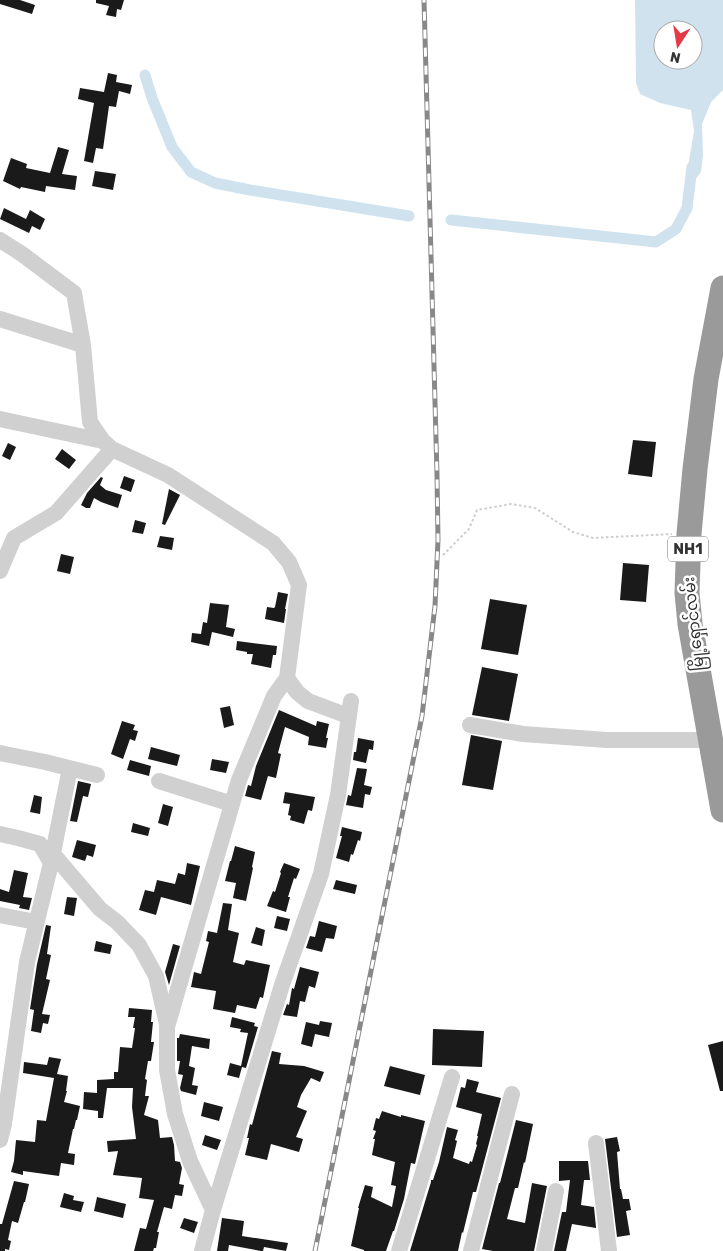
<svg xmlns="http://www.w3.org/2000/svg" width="723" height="1251" font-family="Rubik,'Noto Sans Myanmar',sans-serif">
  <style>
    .water { fill: #cfe2ee; fill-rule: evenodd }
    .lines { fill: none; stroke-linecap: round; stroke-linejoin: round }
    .canal { stroke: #cfe2ee; stroke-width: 11 }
    .building { fill: #1a1a1a }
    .path { stroke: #cdcdcd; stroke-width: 2; stroke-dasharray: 2.5 2.5; stroke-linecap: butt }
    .minor { stroke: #d0d0d0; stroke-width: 16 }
    .highway { stroke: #9a9a9a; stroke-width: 25 }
    .rail-casing { stroke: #888; stroke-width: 5 }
    .rail { stroke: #fff; stroke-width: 3; stroke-dasharray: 9; stroke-linecap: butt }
    .labels { text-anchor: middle; stroke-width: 5; stroke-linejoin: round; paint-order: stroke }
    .shield { fill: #fff; stroke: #707070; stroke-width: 1 }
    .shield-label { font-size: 15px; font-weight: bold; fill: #333 }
    .street-label { font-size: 16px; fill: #333; stroke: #fff }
  </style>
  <rect width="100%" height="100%" fill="#fff"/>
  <path class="water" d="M635,0h88v90l-12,12 -9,22 1,31 -2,17 -8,10 -7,-3 8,-48 -3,-21 -31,-7 -20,-9 -4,-11zM663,30h30v30h-30z"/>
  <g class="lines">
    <path class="canal" d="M145,75l7,23 20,49 19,25 24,11 35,7 159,26
      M451,220l205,22 20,-13 11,-21 5,-41"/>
  </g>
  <path class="building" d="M0,0h20l15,5 -3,9 -32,-10z
    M96,0h28l-3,10 -4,-1 -1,8 -10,-2 3,-9 -13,-3z
    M108,73l9,2 -1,7 16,3 -2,9 -11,-3 -3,16 -7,-1 -6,43 -7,-1 -3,15 -9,-2 10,-58 -16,-4 2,-11 24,4z
    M58,147l11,3 -7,24 15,2 -2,14 -29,-4 -1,6 -24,-5 -1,2 -17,-8 8,-23 16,6 -1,4 24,5z
    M95,171l21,3 -3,16 -21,-4z
    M4,208l22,11 4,-9 15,9 -5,11 -8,-4 -3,7 -29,-14z
    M633,440l23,2 -4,35 -24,-3z
    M8,443l8,4 -6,13 -8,-4z
    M62,449l14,11 -7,9 -14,-10z
    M124,476l11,4 -4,12 -11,-4z
    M101,477l2,1 -3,7 6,5 16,5 -4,13 -17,-6 -7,-4 -4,10h-4l-5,-3 6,-12z
    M169,489l11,6 -15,30 -3,-1z
    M135,520l11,3 -3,11 -11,-2z
    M160,536l14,2 -2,12 -15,-3z
    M61,554l13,3 -4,17 -13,-3z
    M623,563l26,2 -3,37 -26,-2z
    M278,592l10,2 -3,15h1l-2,14 -19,-4 2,-12 7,1 1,-1z
    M490,599l37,6 -9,50 -37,-6z
    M210,603l19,2 -3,22 9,2 -2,8 -21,-5 -3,14 -18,-4 1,-9 9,1 2,-12 4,1z
    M237,641l40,5 -1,9h-3l-2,13 -20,-4 2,-10h-6v-2l-11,-2z
    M482,667l36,7 -9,47 -37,-6z
    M230,706l4,19 -10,3 -4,-20z
    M279,710l37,16 1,-5 12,3 -3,14h2l-2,10 -18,-3 1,-8 -24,-10 -7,26 3,1 -5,24 -8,-2 -7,24 -16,-4 3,-11 3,1 5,-20z
    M122,721l13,4 -2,5 5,1 -3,10 -5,-2 -7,20 -12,-5z
    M471,735l31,6 -9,49 -31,-5z
    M358,738l16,3 -1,9 -4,-1 -3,14 -13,-3 1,-8h2z
    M151,747l29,8 -3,11 -29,-7z
    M212,759l17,3 -3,11 -16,-3z
    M130,760l21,6 -2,10 -22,-6z
    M357,768l10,1 -3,16 8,2 -2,8 -5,-1 -2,14 -17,-3 2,-10 3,1z
    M78,781l13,3 -3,13 -5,-1 -6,26 -7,-1z
    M285,792l30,5 -3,14 -4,-1 -4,14 -14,-4 1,-4 -3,-1 2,-11 -7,-1z
    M34,795l8,2 -2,17 -10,-2z
    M163,804l10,3 -5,19 -10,-3z
    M133,823l17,5 -2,8 -17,-4z
    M342,827l20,5 -2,9 -2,-1 -5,15 -2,-1 -2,8 -13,-4 6,-22h-2z
    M77,840l19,5 -3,12 -6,-2 -2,6 -13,-4z
    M235,846l20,6 -3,15 1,1 -7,33 -13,-3 3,-15 -11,-2 5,-20h1z
    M187,863l13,3 -9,39 -30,-8 -5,18 -17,-5 6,-20 9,2 3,-12 18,4 3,-11 7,2z
    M284,863l16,6 -4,10 -2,-1 -6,19h2l-4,15 -19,-6 6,-15 2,1 6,-19 -1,-1z
    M14,870l14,3 -5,24 9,1 -3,12 -10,-2 1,-3 -20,-4v-12l9,3z
    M336,880l21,5 -2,9 -22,-5z
    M67,897l10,1 -3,18 -10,-2z
    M223,903l9,1 -4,26 11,3 -6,29 11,3 2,-5 24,5 -7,33 -3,-1 -4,12 -19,-4 -2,8 -22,-4 3,-18 -25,-4 3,-15 7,2 8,-32 -3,-1 2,-10 9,2z
    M277,916l13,3 -3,12 -13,-3z
    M319,921l18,5 -3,13 -8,-1 -4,14 -16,-4 4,-12 5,1z
    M46,925l5,1 -4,28 4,1 -5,24 4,1 -8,34 8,1 -2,9 -5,-1 -2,10 -10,-2 3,-21 -4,-1 7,-45z
    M256,927l9,3 -3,16 -11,-3z
    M96,941l16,4 -2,9 -16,-3z
    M173,944l7,2 -11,39 -4,-13z
    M300,967l19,5 -4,16 -6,-2 -4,16 -5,-1 -3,16 -14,-2 4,-11 2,1 3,-17 2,1z
    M129,1008l23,2 -1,12h2l-2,20h3l-3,19h-3l-3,18 2,1 -2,16h4l-5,19 14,5 2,18 12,-1 2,8 1,16 5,1 2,6 -3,16 5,1 -2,11 -7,-1 -3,14 -8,-2 -7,25h2l-3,16h-2l-1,3h-19l6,-23 6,1 8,-29 -15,-2 3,-20 -29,-3 5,-24 -10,1 -1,-11 29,-2 -4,-32 1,-19h-26l-4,30h-5v-7l-15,-2 1,-17 13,1v-13l17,-1v-7h4l2,-25 12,1 3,-20h-2l2,-11h-7z
    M232,1017l23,6 -1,3 4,1 -12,41 -4,-1 -3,11 -12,-3 3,-12 11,3 7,-33 -8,-1 1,-3 -11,-2z
    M320,1021l12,2 -3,14 -14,-3 -3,13 -11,-3 5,-22 13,3z
    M433,1029l51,2 -2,36 -50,-2z
    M180,1034l30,5 -1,10 -17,-3 -3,20 6,2 -3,17 6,1 -2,9 -15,-4 -1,-3 3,-13 -5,-1 2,-13h-3v-23h2z
    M723,1041v50h-3l-12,-46z
    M272,1051l9,2 -2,11 25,2 20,6 -4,10 -9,-4 -10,17 -4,12 10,4 -11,26 7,2 -4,13 -28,-8 -4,16 -22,-5 4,-17h-2l3,-14 2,1z
    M49,1057l12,2 -4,15 11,2 -2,15h1l-3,11 16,4 -3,14h-1l-2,9h-1l-5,24 7,1 -1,11 -13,-2 -2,13 -36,-5v4l-12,-3 3,-11 2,-21 19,2 2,-22 9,1 8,-43 -31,-5 1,-11 23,3z
    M390,1066l35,9 -5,20 -36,-9z
    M467,1079l12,3 -3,10 25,6 -25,94h-3l-10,41 -1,-1 -4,19h-48l21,-69v-2h2l6,-18 8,-35 11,3 -3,10 2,1 -4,17 16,6 1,-3 2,1 5,-17 -1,-1 2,-8h-1l5,-22 -26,-7 5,-20 4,1z
    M204,1102l19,5 -4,14 -18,-5z
    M382,1111l19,6v-2l24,6 -10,43 -4,-1 -7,36 -10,32h-1l-7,20h-22v-1l-13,-4 8,-38h-1l7,-23 8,2 -2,10 21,10 4,-21 -5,-1 4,-23 -23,-7 3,-16h-2l3,-8 -3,-1 3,-12 3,1z
    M516,1120l17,4 -8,39 -1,-1 -6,26h-3l-8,31 18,4 7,-40 15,3 -13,65h-41l-11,-2 17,-66h1z
    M205,1135l16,5 -4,10 -15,-5z
    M617,1137l3,14 -3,1 3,37h1l2,10h6l2,11 -5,1 4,24 -13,2 -12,-98z
    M559,1161h29l2,19h-6l-3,25 13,2 2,20v1l-24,-4 -6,27h-12l8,-39h4l4,-32 -11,1z
    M14,1181l15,3 -4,18h-1l-6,21 -6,-2 -4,19 3,1 -2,9 -4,-1v2h-5v-27h2z
    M64,1193l10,3 -1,4 11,2 -3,10 -21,-5z
    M97,1197l29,7 -3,14 -29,-7z
    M184,1218l14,4 -4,11 -14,-5z
    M222,1218l22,3 -2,15 46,7 -2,8 -22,-4 -1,4h-2l-32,-6 -1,6h-11z"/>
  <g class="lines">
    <path class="path" d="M443,555l26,-26 8,-19 34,-6 24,4 38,24 20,6 79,-4"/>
    <path class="minor" d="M0,240l22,14 52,39 9,52 7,77 13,19 9,8 56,26 105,68 16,19 10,23 -12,93 -13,18 -35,84 -72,247v43l8,44 15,47 23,49
      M0,319l83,26
      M0,419l103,22
      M0,571l14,-33 42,-25 56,-64
      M287,678l10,14 11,9 40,15
      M470,725l53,9 84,6h103
      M0,753l45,9 52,13
      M159,781l73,23
      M0,834l18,4 22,6 11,19
      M53,854l47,55 17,13 22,23 17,31 11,48
      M0,915l36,7
      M0,1140l4,-16 23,-162 24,-99 19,-95
      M596,1143l13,108
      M202,1251l11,-41 69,-225 39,-111 17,-79 13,-94
      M399,1251l53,-174
      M471,1251l41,-157
      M544,1251l12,-60"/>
    <path class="highway" d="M723,288l-17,91 -11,90 -6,65 -2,59 3,31 33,186"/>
    <g class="rail-casing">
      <path id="rail" d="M315,1251l107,-535 13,-110 3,-66 -1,-65 -13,-475"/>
    </g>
    <use href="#rail" class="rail"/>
  </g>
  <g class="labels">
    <rect class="shield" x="668" y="536.5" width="40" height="25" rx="4"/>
    <g class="shield-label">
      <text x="688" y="554">NH1</text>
    </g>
    <g class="street-label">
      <text transform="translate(693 624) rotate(-96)" y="6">မြို့ရှောင်လမ်း</text>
    </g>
  </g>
  <g transform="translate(678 45) rotate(192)"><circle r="24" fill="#ffffff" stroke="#adadad"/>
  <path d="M0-4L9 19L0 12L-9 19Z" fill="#e63946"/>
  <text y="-8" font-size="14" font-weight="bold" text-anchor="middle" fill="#333333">N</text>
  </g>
</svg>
